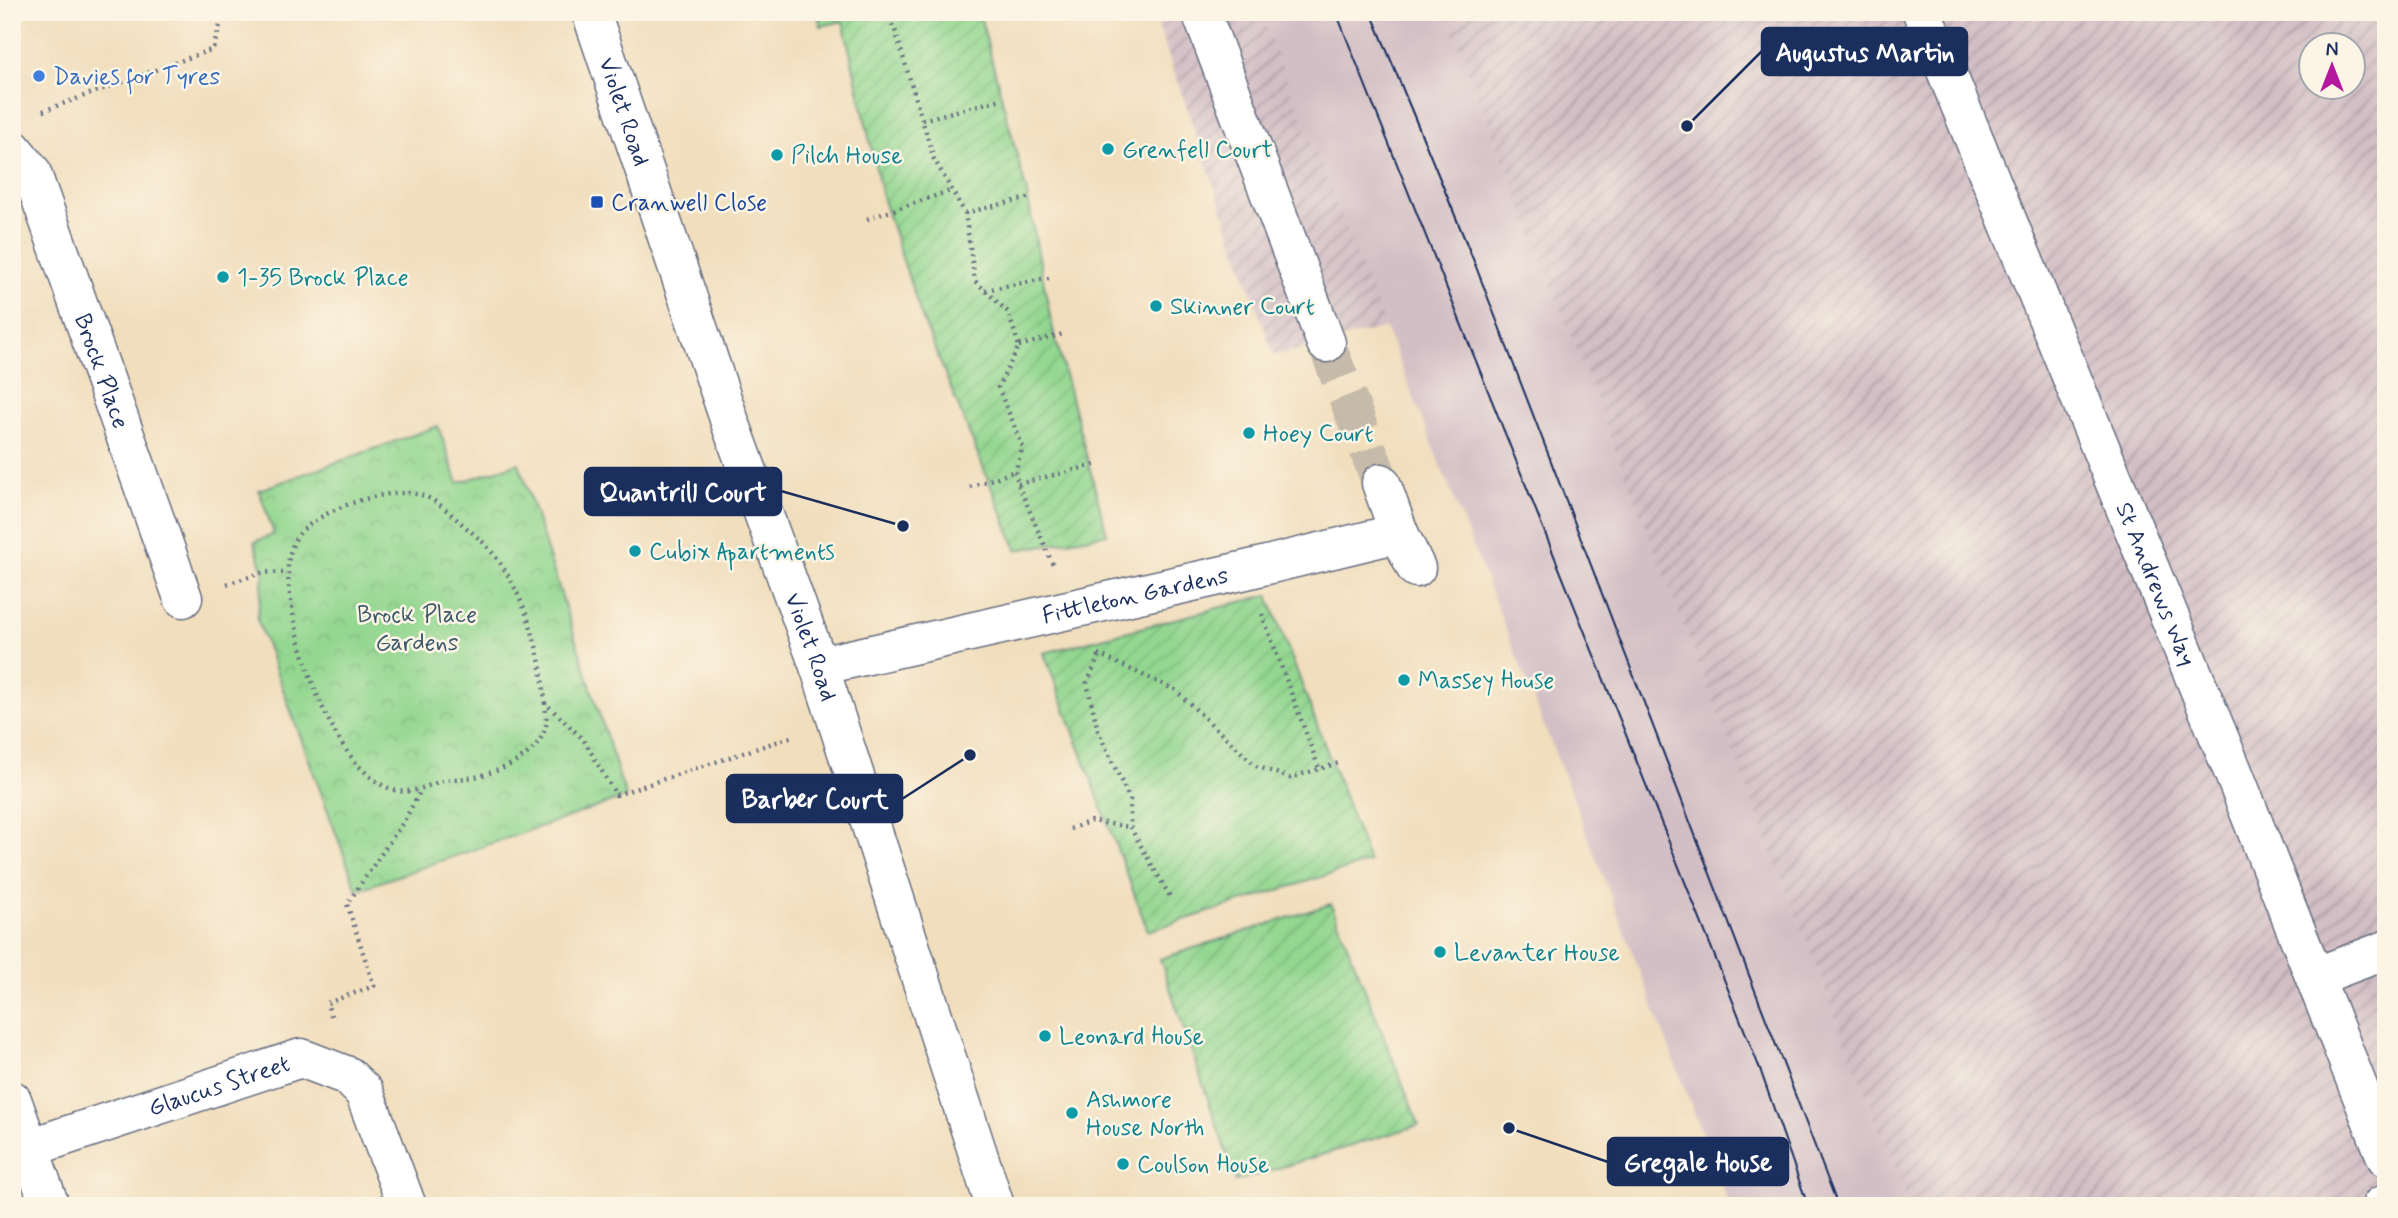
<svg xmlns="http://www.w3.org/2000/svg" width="2398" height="1218" font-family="Mynerve,sans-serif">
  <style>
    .industrial { fill: url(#industrial-furrows); fill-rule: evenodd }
    .railway { fill: #d2bec5 }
    .park { fill: url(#park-crowns); stroke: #578377; stroke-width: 2 }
    .garden { fill: url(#garden-furrows); stroke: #578377; stroke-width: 2 }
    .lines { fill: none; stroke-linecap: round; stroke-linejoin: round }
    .minor-tunnel { stroke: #c6bbaa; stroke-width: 38; stroke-dasharray: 38 19; stroke-linecap: butt }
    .minor-casing { stroke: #666c7f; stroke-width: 41 }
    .path { stroke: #666c7f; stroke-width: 4.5; stroke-dasharray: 2 5; stroke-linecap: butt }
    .minor { stroke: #fff; stroke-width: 38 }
    .tram { stroke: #1b2f5e; stroke-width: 2 }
    .shop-dot { fill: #3f7fe0; stroke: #fcf5e5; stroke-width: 2.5 }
    .culture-dot { fill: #0f9aa8; stroke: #fcf5e5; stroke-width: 2.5 }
    .transit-dot { fill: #1a4fb4; stroke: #fcf5e5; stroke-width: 2.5 }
    .labels { text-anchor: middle; stroke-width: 5; stroke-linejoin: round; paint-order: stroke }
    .shop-label { font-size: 24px; fill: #366cbe; stroke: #fcf5e5; text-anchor: start }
    .street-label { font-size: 24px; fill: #1b2f5e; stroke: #fcf5e5 }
    .culture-label { font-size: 24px; fill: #0d838f; stroke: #fcf5e5; text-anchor: start }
    .transit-label { font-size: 24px; fill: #164399; stroke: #fcf5e5; text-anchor: start }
    .park-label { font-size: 24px; fill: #39596a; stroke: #fcf5e5 }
    .leader { fill: none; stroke: #1b2f5e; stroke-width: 2.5 }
    .callout-dot { fill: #1b2f5e; stroke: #fcf5e5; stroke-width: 2.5 }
    .callout { fill: #1b2f5e; stroke: #1b2f5e; stroke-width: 2.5 }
    .callout-label { font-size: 26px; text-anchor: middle; font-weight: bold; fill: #fff }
  </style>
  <defs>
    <pattern id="industrial-furrows" width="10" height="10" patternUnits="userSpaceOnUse" patternTransform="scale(1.75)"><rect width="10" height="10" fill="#d2bec5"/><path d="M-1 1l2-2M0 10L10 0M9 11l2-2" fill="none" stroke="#aa9ba3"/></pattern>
    <pattern id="park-crowns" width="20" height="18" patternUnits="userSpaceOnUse" patternTransform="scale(1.75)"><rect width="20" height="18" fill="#93d790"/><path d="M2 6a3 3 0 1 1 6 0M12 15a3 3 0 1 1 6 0" fill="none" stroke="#7eb97f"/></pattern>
    <pattern id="garden-furrows" width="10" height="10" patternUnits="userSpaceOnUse" patternTransform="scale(1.75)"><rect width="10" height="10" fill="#93d790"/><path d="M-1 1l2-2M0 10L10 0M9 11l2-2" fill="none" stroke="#7eb97f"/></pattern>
  </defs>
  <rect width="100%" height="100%" fill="#fcf5e5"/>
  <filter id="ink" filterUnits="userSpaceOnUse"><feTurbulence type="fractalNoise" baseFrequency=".0143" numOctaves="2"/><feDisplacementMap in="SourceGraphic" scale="14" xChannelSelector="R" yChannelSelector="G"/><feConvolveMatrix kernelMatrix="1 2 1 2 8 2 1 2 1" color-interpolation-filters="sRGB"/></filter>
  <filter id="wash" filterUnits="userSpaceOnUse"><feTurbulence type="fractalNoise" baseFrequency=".00686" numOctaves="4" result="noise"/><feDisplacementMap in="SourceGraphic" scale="28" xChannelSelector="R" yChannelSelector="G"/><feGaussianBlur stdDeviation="1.57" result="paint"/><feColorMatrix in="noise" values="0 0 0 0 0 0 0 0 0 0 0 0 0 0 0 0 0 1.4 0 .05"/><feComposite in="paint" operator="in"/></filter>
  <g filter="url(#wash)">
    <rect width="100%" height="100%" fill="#f1debd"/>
    <path class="industrial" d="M1153,12h107l126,315 -112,29z
      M1445,12h941v1194h-477zM2310,46h42v42h-42z"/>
    <path class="railway" d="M1260,12h185l464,1194h-179l-155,-403z"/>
    <path class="park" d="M438,426l20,57 61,-20 107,334 -269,93 -100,-271 7,-47 -10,-30 20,-8 -15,-44z"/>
    <path class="garden" d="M817,12h162l47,177 25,132 56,213 -90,16 -96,-235 -38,-115 -40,-179 -22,5z
      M1268,595l101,267 -221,69 -104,-278z
      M1331,904l88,221 -183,56 -76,-222z"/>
  </g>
  <g filter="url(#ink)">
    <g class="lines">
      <path class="minor-tunnel" d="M1326,343l55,140"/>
      <g class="minor-casing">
        <g id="minor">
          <path id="s1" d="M591,12l140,413 88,241 176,540"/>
          <path d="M1201,12l125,331"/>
          <path id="s2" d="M1922,12l310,757 154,388"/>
          <path id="s3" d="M12,148l19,23 152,427"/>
          <path d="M1399,533l17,35"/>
          <path id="s4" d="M819,666l427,-96 153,-37 -18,-50"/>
          <path d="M2315,977l71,-27"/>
          <path d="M12,1100l38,106"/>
          <path id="s5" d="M29,1148l272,-90 47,18 16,16 43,114"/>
          <path d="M2381,1206l5,-2"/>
        </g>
      </g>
      <path class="path" d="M885,12l10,18 39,129 31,54 10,68 33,31 11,34 -21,41 25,60 -8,24 3,13 35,81
        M43,111l170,-62 11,-37
        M922,120l80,-21
        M965,213l63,-15
        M867,219l83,-28
        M985,290l64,-12
        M1019,346l44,-12
        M1018,484l80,-20
        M970,487l45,-16
        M227,584l37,-12 24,1
        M1262,614l58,157
        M1098,654l77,36 81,76 34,12 52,-16
        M1099,656l-12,27 11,48 32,69v27l42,73
        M545,703c0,7 3,19 0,26 -9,27 -41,41 -66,47 -12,3 -25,2 -37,5 -16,5 -33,15 -51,8 -62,-23 -100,-155 -103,-215 -1,-13 3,-30 11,-40 22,-25 89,-48 122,-39 14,4 28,17 39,27 11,10 25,20 34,33 31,39 48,99 51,148l38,36 33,56 175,-58
        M1070,829l21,-8 39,6
        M331,1016l-4,-13 47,-17 -27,-82 57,-83 17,-31"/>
      <use href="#minor" class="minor"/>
      <path class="tram" d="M1336,12l424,1057 48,137
        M1371,12l102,247 365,947"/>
    </g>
  </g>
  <circle class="shop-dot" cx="39" cy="76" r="7"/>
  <g class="culture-dot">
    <circle cx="1108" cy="149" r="7"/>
    <circle cx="777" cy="155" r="7"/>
    <circle cx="223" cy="277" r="7"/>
    <circle cx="1156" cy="306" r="7"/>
    <circle cx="1249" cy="433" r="7"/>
    <circle cx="635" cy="551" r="7"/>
    <circle cx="1404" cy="680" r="7"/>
    <circle cx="1440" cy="952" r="7"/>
    <circle cx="1045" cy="1036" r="7"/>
    <circle cx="1072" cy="1113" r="7"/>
    <circle cx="1123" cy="1164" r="7"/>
  </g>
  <rect class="transit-dot" x="590" y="195" width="14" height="14" rx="3.5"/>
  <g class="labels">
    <g class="shop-label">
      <text x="53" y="84">Davies for Tyres</text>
    </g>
    <g class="street-label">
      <text dy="8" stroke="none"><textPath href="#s1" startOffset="105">Violet Road</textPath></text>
      <text dy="8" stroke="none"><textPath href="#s3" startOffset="242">Brock Place</textPath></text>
      <text dy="8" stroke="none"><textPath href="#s2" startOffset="618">St Andrews Way</textPath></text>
      <text dy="8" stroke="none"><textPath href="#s4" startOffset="324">Fittleton Gardens</textPath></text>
      <text dy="8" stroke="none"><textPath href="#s1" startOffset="672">Violet Road</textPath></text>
      <text dy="8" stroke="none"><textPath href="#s5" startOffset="200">Glaucus Street</textPath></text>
    </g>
    <g class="culture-label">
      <text x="1122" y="157">Grenfell Court</text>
      <text x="791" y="163">Pilch House</text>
      <text x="237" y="285">1-35 Brock Place</text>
      <text x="1170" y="314">Skinner Court</text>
      <text x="1263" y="441">Hoey Court</text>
      <text x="649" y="559">Cubix Apartments</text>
      <text x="1418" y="688">Massey House</text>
      <text x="1454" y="960">Levanter House</text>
      <text x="1059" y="1044">Leonard House</text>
      <text x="1086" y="1107">Ashmore<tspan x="1086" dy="28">House North</tspan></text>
      <text x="1137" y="1172">Coulson House</text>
    </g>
    <g class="transit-label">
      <text x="611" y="210">Cranwell Close</text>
    </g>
    <g class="park-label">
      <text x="417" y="622">Brock Place<tspan x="417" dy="28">Gardens</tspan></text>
    </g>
  </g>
  <path class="leader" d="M1687 126L1762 51M903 526L781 491M970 755L902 799M1509 1128L1608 1162"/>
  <g class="callout-dot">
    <circle cx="1687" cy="126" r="7"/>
    <circle cx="903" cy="526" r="7"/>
    <circle cx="970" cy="755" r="7"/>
    <circle cx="1509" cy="1128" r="7"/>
  </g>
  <g class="callout">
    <rect x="1762" y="28" width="205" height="47" rx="7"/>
    <rect x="585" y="468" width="196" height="47" rx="7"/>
    <rect x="727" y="775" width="175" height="47" rx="7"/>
    <rect x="1608" y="1138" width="180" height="47" rx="7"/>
  </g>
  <g class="callout-label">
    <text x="1865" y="61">Augustus Martin</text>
    <text x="683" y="501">Quantrill Court</text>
    <text x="815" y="808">Barber Court</text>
    <text x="1698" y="1171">Gregale House</text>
  </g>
  <rect width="2398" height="1218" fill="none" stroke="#fcf5e5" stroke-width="42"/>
  <g transform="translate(2332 66)"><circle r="33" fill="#fcf5e5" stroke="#a2a6af" stroke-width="2"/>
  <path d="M0-5L12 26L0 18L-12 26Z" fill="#b5179e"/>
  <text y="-10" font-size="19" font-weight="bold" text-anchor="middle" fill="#1b2f5e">N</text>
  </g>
</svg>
